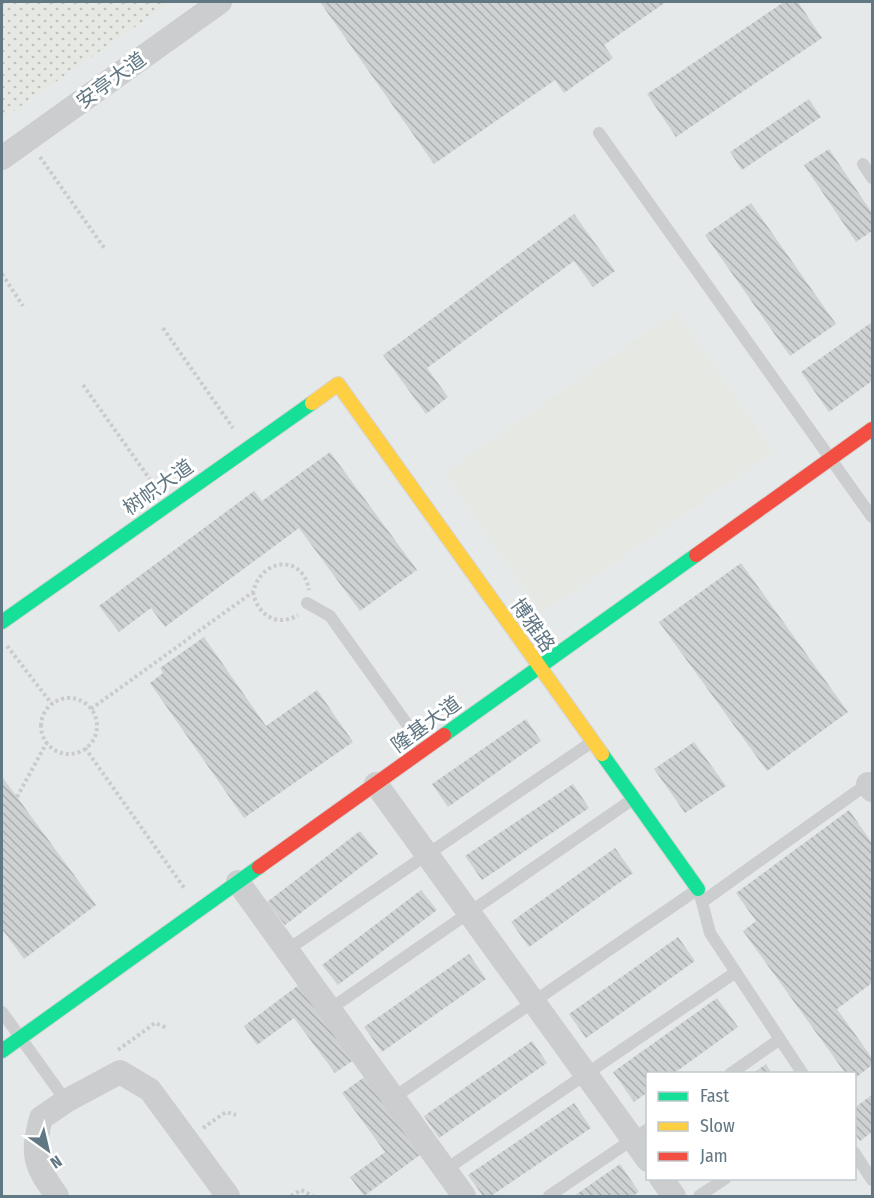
<svg xmlns="http://www.w3.org/2000/svg" width="874" height="1198" font-family="'Fira Sans Condensed','Noto Sans SC',sans-serif">
  <style>
    .built { fill: #e6e9e9; fill-rule: evenodd }
    .grass { fill: url(#grass-dots) }
    .pitch { fill: #e6e9e3 }
    .building { fill: url(#building-back-hatch) }
    .lines { fill: none; stroke-linecap: round; stroke-linejoin: round }
    .fast-casing { stroke: #d4d5d6; stroke-width: 16 }
    .slow-casing { stroke: #d4d5d6; stroke-width: 16 }
    .jam-casing { stroke: #d4d5d6; stroke-width: 16 }
    .path { stroke: #cacbcc; stroke-width: 4; stroke-dasharray: 3 3; stroke-linecap: butt }
    .lane { stroke: #cccdce; stroke-width: 12 }
    .street { stroke: #cccdce; stroke-width: 24 }
    .fast { stroke: #16e098; stroke-width: 14 }
    .slow { stroke: #ffcf43; stroke-width: 14 }
    .jam { stroke: #f24e42; stroke-width: 14 }
    .labels { text-anchor: middle; stroke-width: 6; stroke-linejoin: round; paint-order: stroke }
    .street-label { font-size: 20px; fill: #617783; stroke: #fff }
  </style>
  <defs>
    <pattern id="grass-dots" width="8" height="8" patternUnits="userSpaceOnUse" patternTransform="scale(1.5)"><rect width="8" height="8" fill="#e6e9e3"/><path d="M2 2h.1M6 6h.1" fill="none" stroke="#bec2bd" stroke-width="1.8" stroke-linecap="round"/></pattern>
    <pattern id="building-back-hatch" width="6" height="6" patternUnits="userSpaceOnUse" patternTransform="scale(1.5)"><rect width="6" height="6" fill="#cfd2d2"/><path d="M-1 5l2 2M0 0l6 6M5-1l2 2" fill="none" stroke="#abafb0"/></pattern>
  </defs>
  <rect width="100%" height="100%" fill="#f7f7f6"/>
  <path class="built" d="M2,2h870v1194h-870zM648,1074h206v104h-206z"/>
  <path class="grass" d="M2,2h169l-169,117z"/>
  <path class="pitch" d="M676,312l97,140 -231,161 -97,-140z"/>
  <path class="building" d="M320,2h346l-62,43 9,13 -49,35 -9,-13 -121,84z
    M784,2h14l24,36 -146,99 -29,-43z
    M809,99l12,18 -79,53 -12,-18z
    M829,149l43,64v18l-16,11 -52,-77z
    M751,203l85,121 -46,32 -85,-121z
    M574,214l41,57 -22,16 -19,-26 -147,107 21,29 -22,17 -43,-59z
    M872,322v59l-43,31 -28,-40z
    M330,452l87,118 -57,41 -61,-83 -134,99 -14,-19 -32,24 -20,-26 155,-115 8,10z
    M741,563l107,149 -81,59 -108,-149z
    M204,637l62,89 51,-36 36,52 -109,76 -94,-135 13,-10 -3,-5z
    M526,719l15,22 -93,66 -16,-23z
    M694,742l32,44 -41,27 -31,-44z
    M3,778l93,127 -72,54 -22,-30z
    M573,784l16,24 -107,72 -17,-24z
    M849,810l23,33v140l-35,26 35,49v7l-18,14v-5h-8l-103,-143 13,-10 -20,-28z
    M360,831l18,23 -93,71 -18,-23z
    M615,848l18,25 -104,74 -18,-25z
    M421,890l16,20 -99,75 -16,-20z
    M678,937l17,24 -109,77 -17,-24z
    M469,954l17,25 -104,73 -18,-25z
    M300,984l55,75 -20,14 -41,-55 -37,27 -13,-19z
    M717,998l21,29 -65,47h-25v18l-14,10 -21,-30z
    M532,1041l15,22 -108,75 -15,-22z
    M766,1064l6,10h-20z
    M367,1075l57,77 -60,44 -14,-19 35,-25 -43,-59z
    M872,1095v37l-12,9 -6,-8v-25z
    M574,1103l17,25 -100,68h-8l-15,-21z
    M620,1164l19,28 -7,4h-58z"/>
  <g class="lines">
    <g class="fast-casing">
      <path id="fast" d="M2,622l310,-219
        M444,735l252,-180
        M602,754l96,135
        M2,1051l257,-184"/>
    </g>
    <g class="slow-casing">
      <path id="slow" d="M312,403l26,-19 264,370"/>
    </g>
    <g class="jam-casing">
      <path id="jam" d="M696,555l176,-126
        M259,867l185,-132"/>
    </g>
    <path class="path" d="M40,157l65,92
      M2,274l21,32
      M163,328l70,100
      M83,385l71,100
      M253,592c4,22 23,36 45,23
      M7,646l45,58
      M41 726a28 28 0 1 1 56 0a28 28 0 1 1-56 0Z
      M91,709l162,-117c9,-35 50,-38 56,-2
      M85,748l100,141
      M17,797l30,-55
      M118,1050l37,-27 12,5
      M203,1128l23,-16 10,3
      M291,1196l10,-6 12,6"/>
    <path class="lane" d="M599,133l273,384
      M863,164l9,14
      M307,603l23,13 94,132
      M702,902l8,31 93,141
      M287,950l305,-208
      M330,1009l303,-210
      M2,1012l64,89
      M730,1074l50,-35
      M393,1098l305,-209 4,13 168,-120
      M854,1152l18,28
      M445,1170l291,-198
      M549,1196l99,-67
      M699,1196l27,-18"/>
    <path class="street" d="M2,158l218,-156
      M376,784l272,376
      M868,784l4,6
      M238,882l226,314
      M661,1178l13,18
      M57,1196c-22,-31 -26,-40 -16,-78l25,-17 54,-29 30,18 78,106"/>
    <use href="#fast" class="fast"/>
    <use href="#slow" class="slow"/>
    <use href="#jam" class="jam"/>
  </g>
  <g class="labels">
    <g class="street-label">
      <text transform="translate(111 80) rotate(-36)" y="7">安亭大道</text>
      <text transform="translate(158 487) rotate(-35)" y="7">树帜大道</text>
      <text transform="translate(533 625) rotate(55)" y="7">博雅路</text>
      <text transform="translate(426 724) rotate(-36)" y="7">隆基大道</text>
    </g>
  </g>
  <rect width="874" height="1198" fill="none" stroke="#617783" stroke-width="6"/>
  <rect x="646" y="1072" width="210" height="108" fill="#ffffff" stroke="#c0c9cd" stroke-width="1.5"/>
  <rect x="658" y="1092" width="30" height="9" fill="#16e098" stroke="#c0c9cd" stroke-width="1.5"/>
  <text x="700" y="1102" font-size="18" fill="#617783">Fast</text>
  <rect x="658" y="1122" width="30" height="9" fill="#ffcf43" stroke="#c0c9cd" stroke-width="1.5"/>
  <text x="700" y="1132" font-size="18" fill="#617783">Slow</text>
  <rect x="658" y="1152" width="30" height="9" fill="#f24e42" stroke="#c0c9cd" stroke-width="1.5"/>
  <text x="700" y="1162" font-size="18" fill="#617783">Jam</text>
  <g transform="translate(48 1150) rotate(146)" stroke="#ffffff" stroke-width="4.5" paint-order="stroke">
  <path d="M0-4.5L10 22L0 15L-10 22Z" fill="#617783"/>
  <text y="-9" font-size="16" font-weight="bold" text-anchor="middle" fill="#617783">N</text>
  </g>
</svg>
